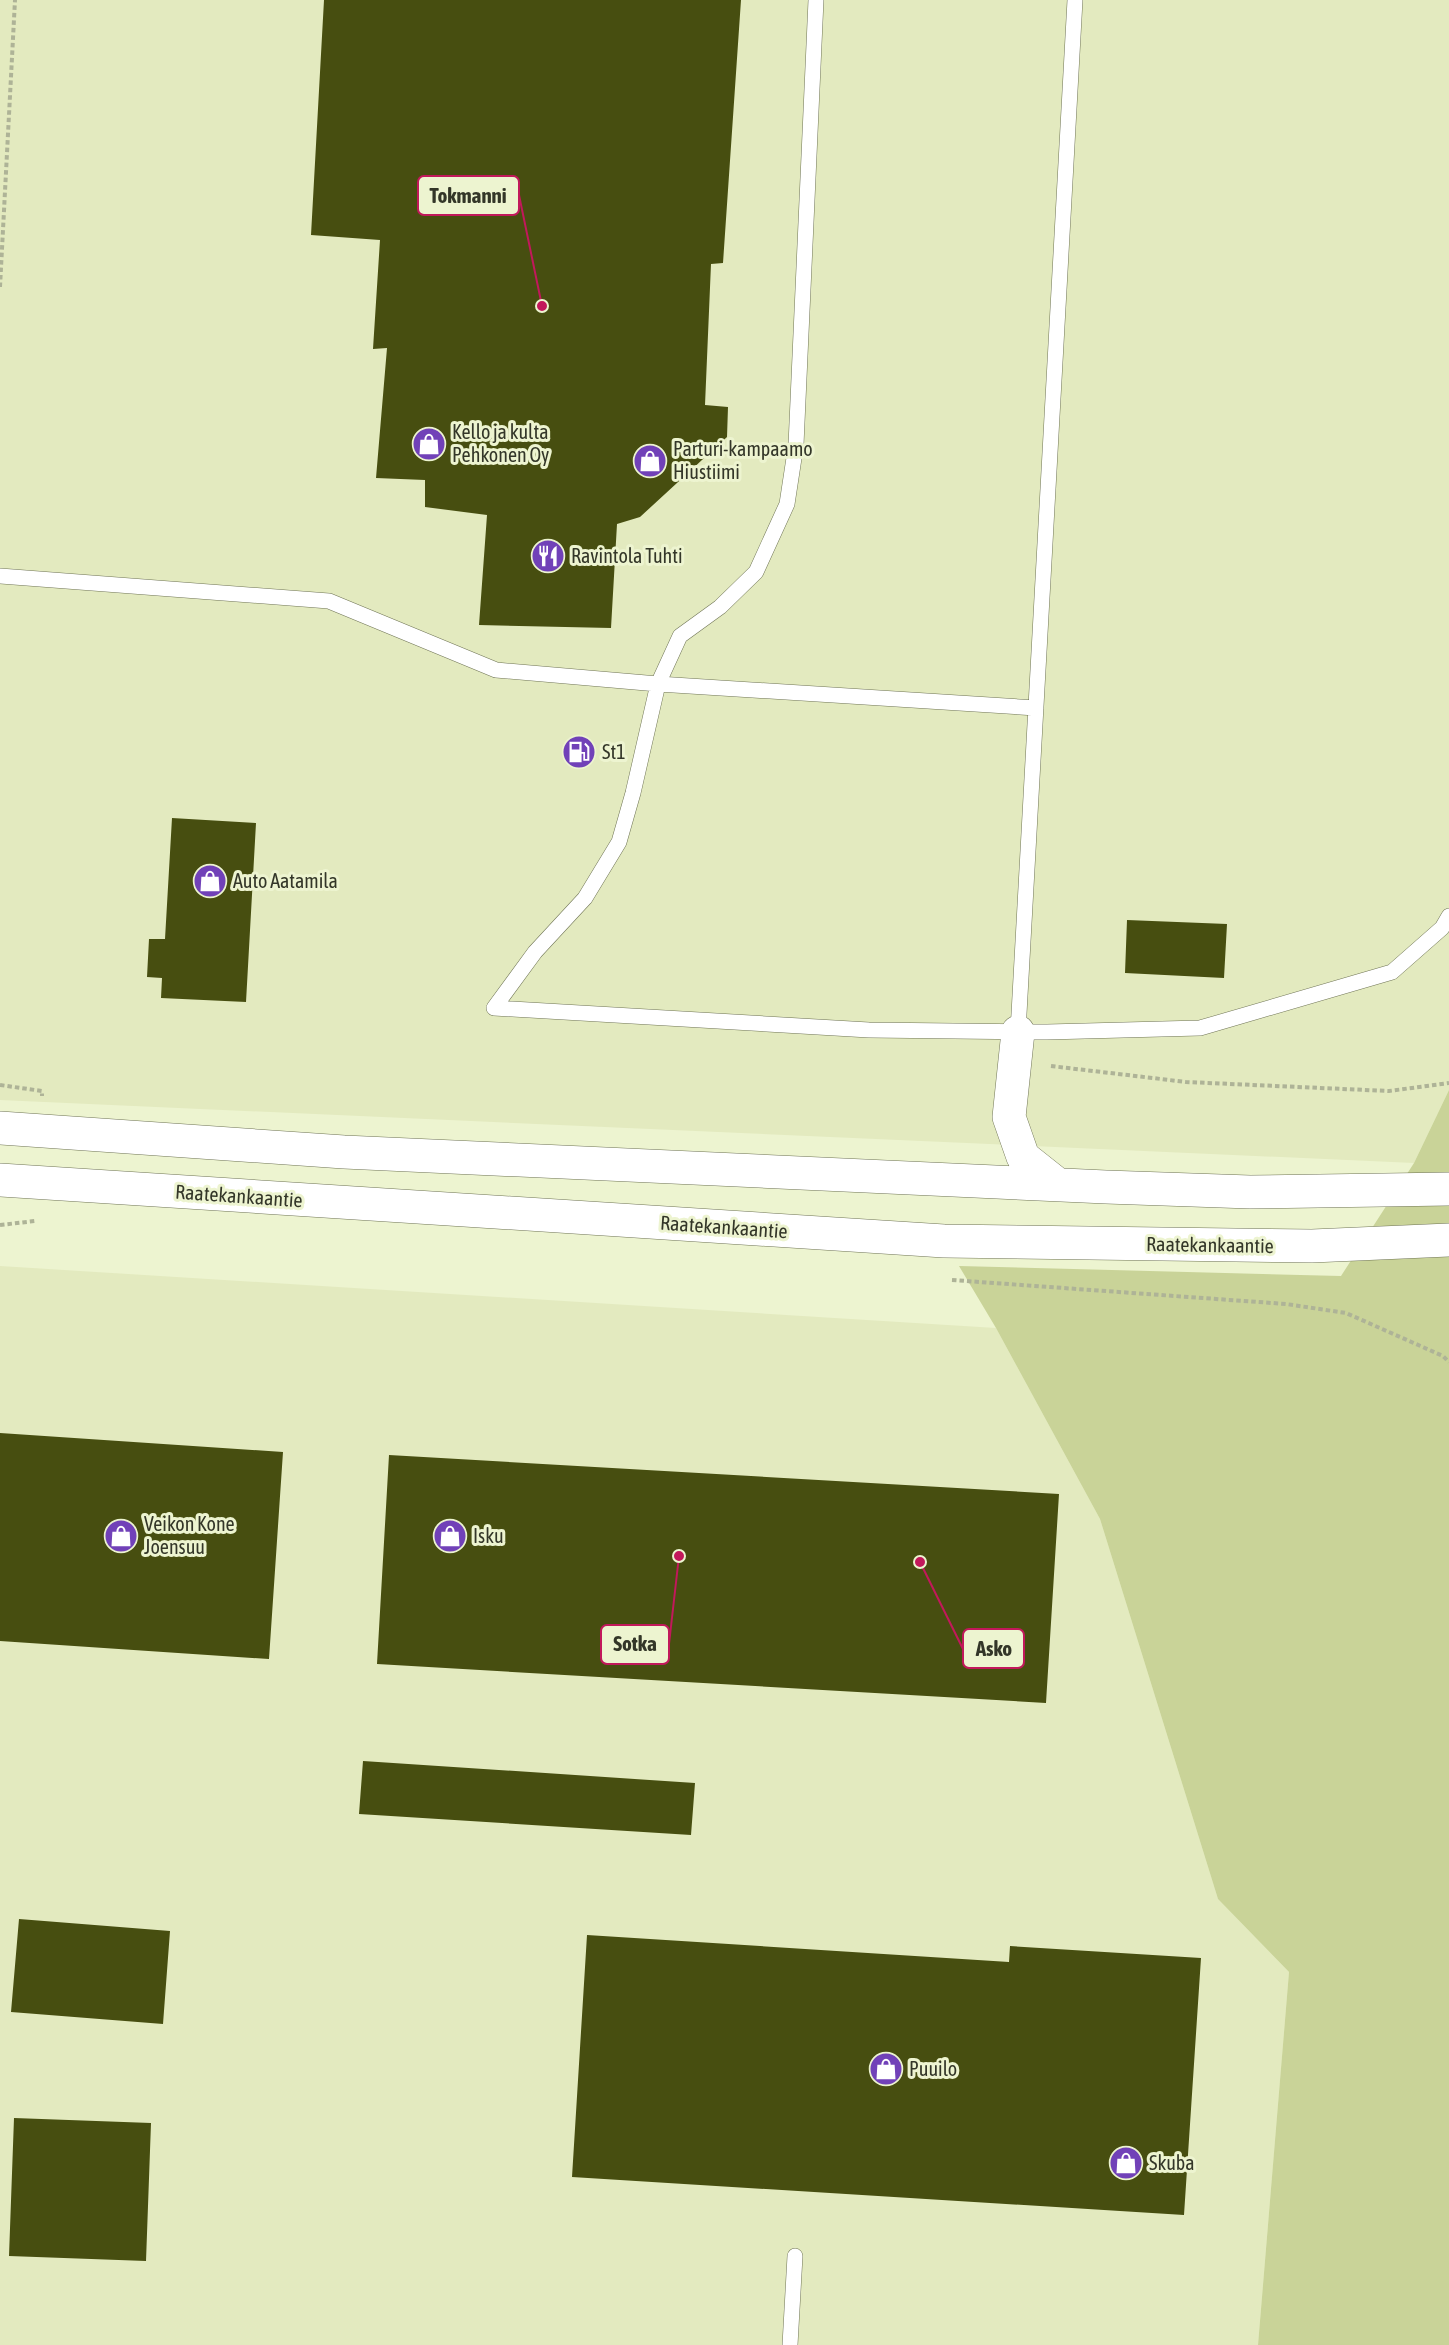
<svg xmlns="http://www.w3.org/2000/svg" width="1449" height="2345" font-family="'Asap Condensed',sans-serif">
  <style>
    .built { fill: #e3eabf }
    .green { fill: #c9d398 }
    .building { fill: #474e10 }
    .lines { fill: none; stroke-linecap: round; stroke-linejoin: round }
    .lane-casing { stroke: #707556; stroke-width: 16 }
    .secondary-casing { stroke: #707556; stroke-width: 34 }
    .path { stroke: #aeb397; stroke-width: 4; stroke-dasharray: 4.5 3; stroke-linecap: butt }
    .lane { stroke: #fff; stroke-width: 15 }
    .secondary { stroke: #fff; stroke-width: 33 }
    .labels { text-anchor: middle; stroke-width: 6; stroke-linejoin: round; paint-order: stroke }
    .poi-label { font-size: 20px; fill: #333628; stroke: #edf4d0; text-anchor: start }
    .street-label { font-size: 20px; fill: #333628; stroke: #edf4d0 }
    .leader { fill: none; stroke: #c2185b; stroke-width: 2 }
    .callout-dot { fill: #c2185b; stroke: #edf4d0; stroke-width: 2 }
    .callout { fill: #edf4d0; stroke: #c2185b; stroke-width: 2 }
    .callout-label { font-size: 21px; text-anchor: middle; font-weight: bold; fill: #333628 }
  </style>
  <rect width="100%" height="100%" fill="#edf4d0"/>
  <path class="built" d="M0,0h1449v1090l-35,73 -1414,-63z
    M0,1266l996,62 104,191 118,380 71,73 -31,373h-1258z"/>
  <path class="green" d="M1449,1090v1255h-191l31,-373 -71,-73 -118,-380 -104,-191 -37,-62 382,10 73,-113z"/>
  <path class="building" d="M324,0h417l-18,263 -12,1 -6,141 23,2 -1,30 -87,80 -23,7 -6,104 -132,-3 8,-110 -62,-8v-27l-49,-2 11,-130 -14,1 7,-109 -69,-5z
    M172,818l84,5 -10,179 -85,-4 1,-20 -15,-1 2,-38h16z
    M1127,920l100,4 -3,54 -99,-5z
    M0,1433l283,19 -14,207 -269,-18z
    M389,1455l670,39 -13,209 -669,-39z
    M363,1761l332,22 -4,52 -332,-21z
    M19,1919l151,12 -7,93 -152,-12z
    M587,1935l422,27 1,-16 191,12 -17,257 -612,-38z
    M14,2118l137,5 -5,138 -137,-5z"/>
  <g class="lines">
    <g class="lane-casing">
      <path id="lane" d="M0,576l329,25 167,69 162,14 378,24
        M494,1008l41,-56 50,-54 34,-56 14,-49 25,-109 22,-48 40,-29 36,-35 31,-68 9,-59 20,-445
        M494,1008l375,22 178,2 153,-4 192,-56 50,-44 7,-12
        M1018,1032l57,-1032
        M790,2345l5,-89"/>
    </g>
    <g class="secondary-casing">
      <path id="secondary" d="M1018,1032l-9,85 14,40 34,27
        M0,1128l344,24 762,35 144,5 199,-3
        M0,1180l944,61 368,5 137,-6"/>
    </g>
    <path class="path" d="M0,287l15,-287
      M1051,1066l135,16 203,9 60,-8
      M0,1085l42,6v5
      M0,1225l35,-4
      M952,1280l334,24 60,9 97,43 6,6"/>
    <use href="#lane" class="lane"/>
    <use href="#secondary" class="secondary"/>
  </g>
  <defs>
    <g id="shop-disc" transform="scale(1.725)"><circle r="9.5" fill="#7141b8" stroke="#edf4d0"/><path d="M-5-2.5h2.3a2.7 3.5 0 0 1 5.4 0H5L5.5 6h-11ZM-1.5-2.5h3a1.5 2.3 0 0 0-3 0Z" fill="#fff"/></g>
    <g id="restaurant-disc" transform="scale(1.725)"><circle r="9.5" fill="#7141b8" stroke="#edf4d0"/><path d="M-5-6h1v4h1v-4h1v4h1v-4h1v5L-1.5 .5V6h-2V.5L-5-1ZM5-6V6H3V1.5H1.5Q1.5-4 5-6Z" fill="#fff"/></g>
    <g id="fuel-disc" transform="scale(1.725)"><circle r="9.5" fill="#7141b8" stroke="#edf4d0"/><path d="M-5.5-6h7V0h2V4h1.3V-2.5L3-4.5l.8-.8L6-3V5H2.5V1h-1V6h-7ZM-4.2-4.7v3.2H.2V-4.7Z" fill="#fff"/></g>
  </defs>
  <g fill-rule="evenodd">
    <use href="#shop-disc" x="429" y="444"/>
    <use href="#shop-disc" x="650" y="461"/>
    <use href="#restaurant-disc" x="548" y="556"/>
    <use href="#fuel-disc" x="579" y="752"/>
    <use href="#shop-disc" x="210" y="881"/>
    <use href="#shop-disc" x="121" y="1536"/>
    <use href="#shop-disc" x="450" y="1536"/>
    <use href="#shop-disc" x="886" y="2069"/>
    <use href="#shop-disc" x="1126" y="2163"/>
  </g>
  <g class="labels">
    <g class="poi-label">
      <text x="452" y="439">Kello ja kulta<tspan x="452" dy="23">Pehkonen Oy</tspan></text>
      <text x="673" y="456">Parturi-kampaamo<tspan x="673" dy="23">Hiustiimi</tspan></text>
      <text x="571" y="563">Ravintola Tuhti</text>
      <text x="602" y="759">St1</text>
      <text x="233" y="888">Auto Aatamila</text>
      <text x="144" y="1531">Veikon Kone<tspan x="144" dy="23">Joensuu</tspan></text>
      <text x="473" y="1543">Isku</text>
      <text x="909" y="2076">Puuilo</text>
      <text x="1149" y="2170">Skuba</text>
    </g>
    <g class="street-label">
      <text transform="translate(239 1196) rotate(4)" y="7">Raatekankaantie</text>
      <text transform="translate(724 1227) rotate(4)" y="7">Raatekankaantie</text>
      <text transform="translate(1210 1245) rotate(1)" y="7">Raatekankaantie</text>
    </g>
  </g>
  <path class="leader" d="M542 306L519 195M679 1556L669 1644M920 1562L963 1649"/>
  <g class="callout-dot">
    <circle cx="542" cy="306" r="6"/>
    <circle cx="679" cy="1556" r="6"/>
    <circle cx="920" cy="1562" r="6"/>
  </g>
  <g class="callout">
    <rect x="418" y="176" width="101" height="39" rx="6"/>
    <rect x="601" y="1625" width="68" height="39" rx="6"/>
    <rect x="963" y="1629" width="61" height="39" rx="6"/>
  </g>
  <g class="callout-label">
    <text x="468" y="203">Tokmanni</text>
    <text x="635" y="1651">Sotka</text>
    <text x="994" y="1656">Asko</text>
  </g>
</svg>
